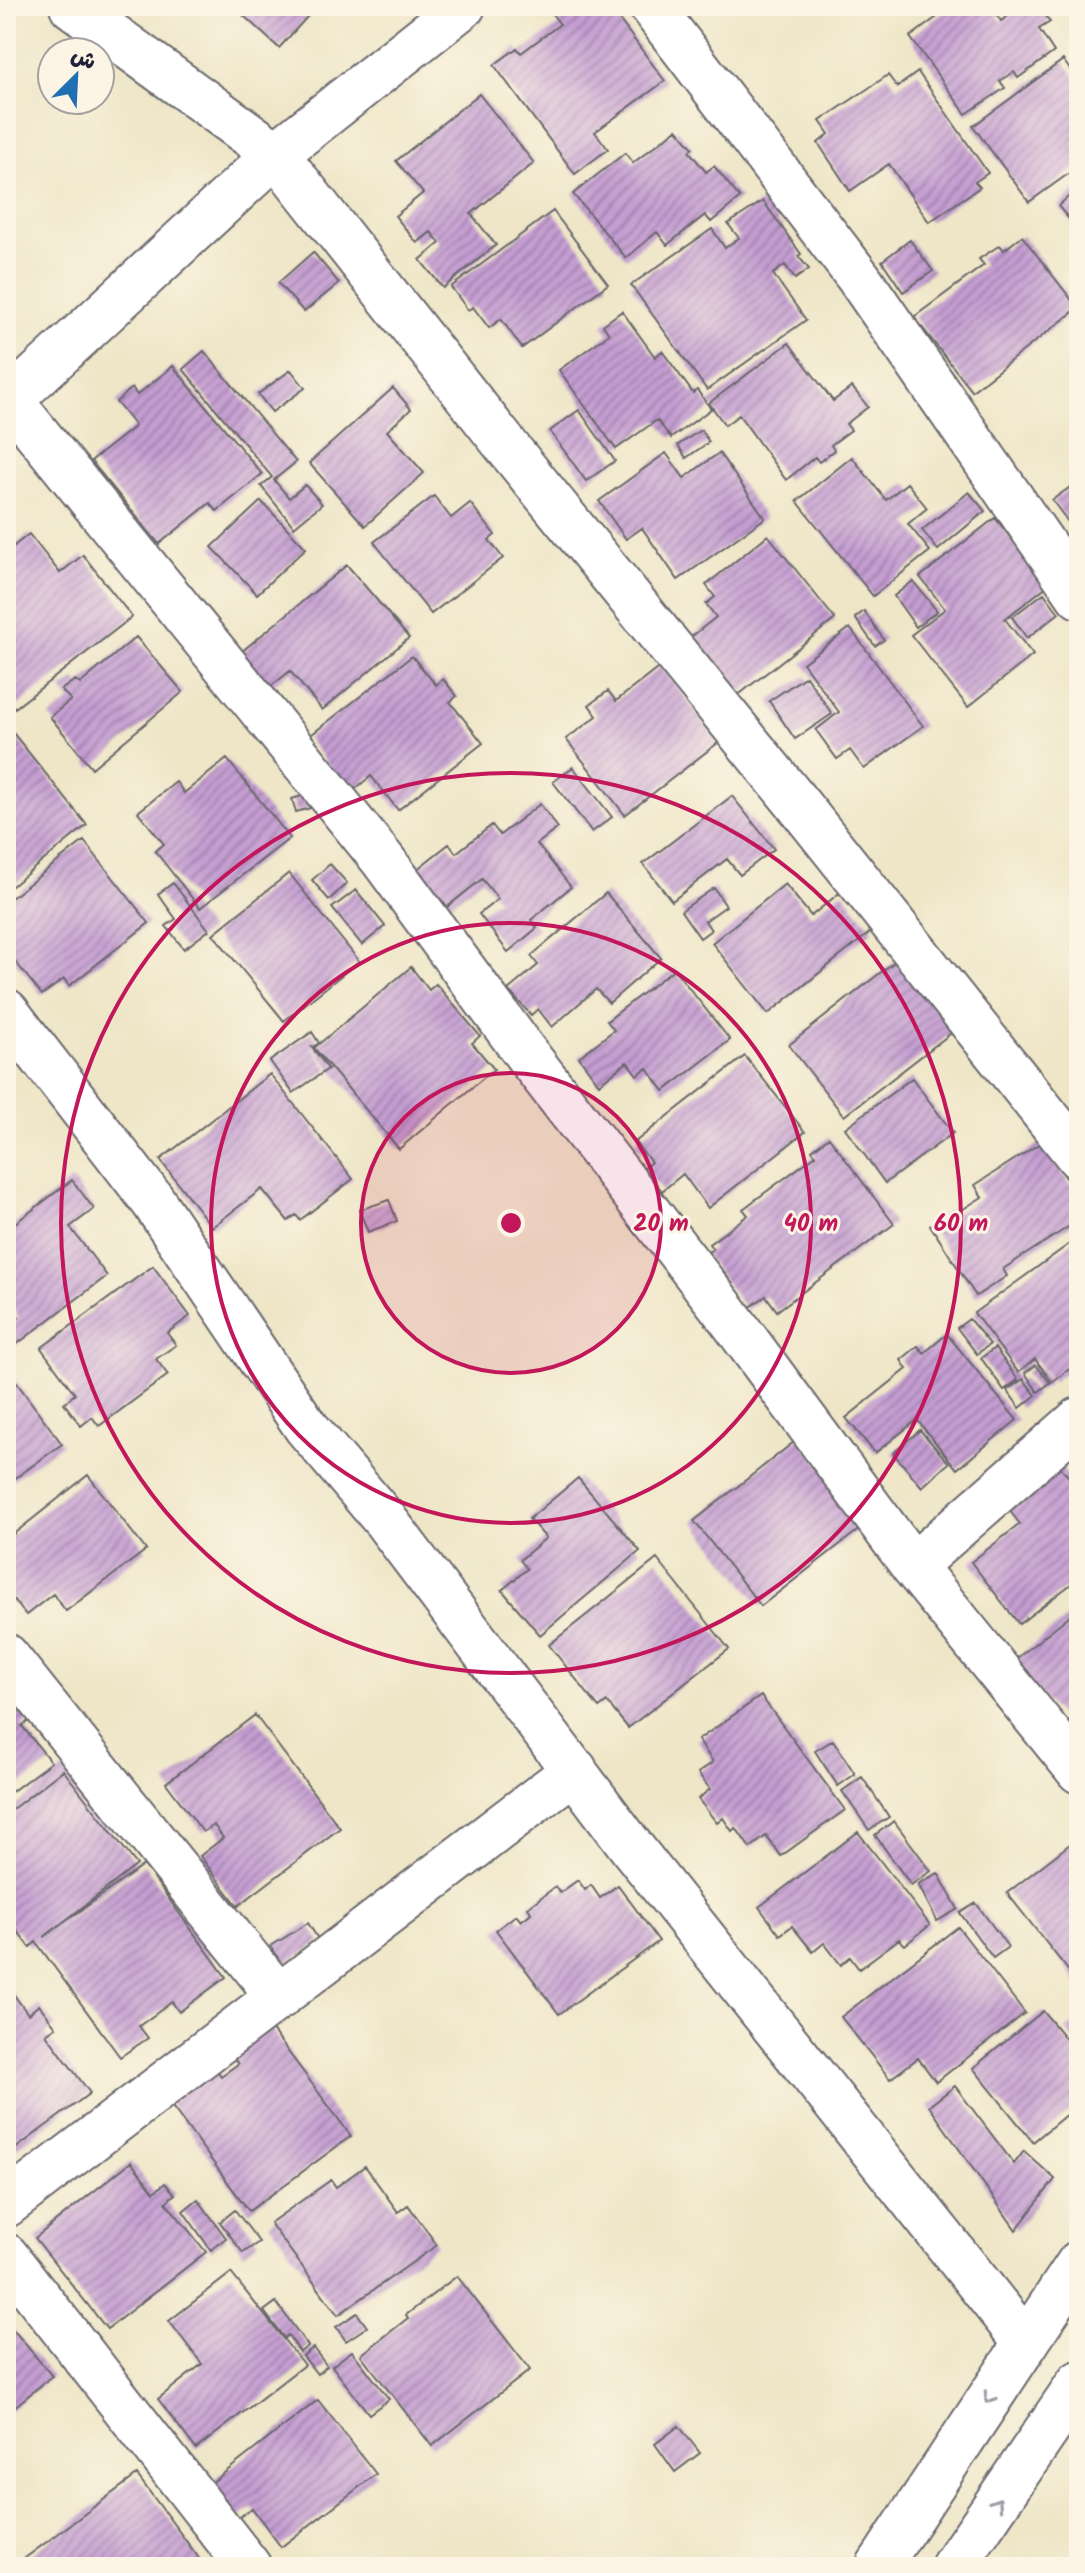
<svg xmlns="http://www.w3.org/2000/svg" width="1085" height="2573" font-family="Kalam,'Playpen Sans Arabic',sans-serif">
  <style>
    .building { fill: url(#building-hatch) }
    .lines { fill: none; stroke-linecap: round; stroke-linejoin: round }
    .minor-casing { stroke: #6a676c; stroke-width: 48 }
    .major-casing { stroke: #6a676c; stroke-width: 48 }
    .minor { stroke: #fff; stroke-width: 44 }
    .major { stroke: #fff; stroke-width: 44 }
    .oneway { stroke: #9c9ca7 }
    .ring { fill: none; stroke: #c2185b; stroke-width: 4 }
    .centre { fill: #c2185b; stroke: #fcf5e5; stroke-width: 4 }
    .ring-label { font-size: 24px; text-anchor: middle; font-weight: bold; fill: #c2185b; stroke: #fcf5e5; stroke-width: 6; stroke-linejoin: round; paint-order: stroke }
  </style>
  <defs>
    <pattern id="building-hatch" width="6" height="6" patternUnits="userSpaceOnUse" patternTransform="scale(2)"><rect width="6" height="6" fill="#c49dd1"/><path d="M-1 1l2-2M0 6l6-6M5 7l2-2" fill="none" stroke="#9f80ab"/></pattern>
  </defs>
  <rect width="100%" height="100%" fill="#fcf5e5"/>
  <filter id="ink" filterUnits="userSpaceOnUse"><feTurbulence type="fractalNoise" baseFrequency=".0125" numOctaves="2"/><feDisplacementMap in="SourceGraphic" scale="16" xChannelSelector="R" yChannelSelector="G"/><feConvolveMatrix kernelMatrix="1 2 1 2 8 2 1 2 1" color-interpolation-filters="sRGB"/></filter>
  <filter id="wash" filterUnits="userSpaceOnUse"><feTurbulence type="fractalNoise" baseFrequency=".006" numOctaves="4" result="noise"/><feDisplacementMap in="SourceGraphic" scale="32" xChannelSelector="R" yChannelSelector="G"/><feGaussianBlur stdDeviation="1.8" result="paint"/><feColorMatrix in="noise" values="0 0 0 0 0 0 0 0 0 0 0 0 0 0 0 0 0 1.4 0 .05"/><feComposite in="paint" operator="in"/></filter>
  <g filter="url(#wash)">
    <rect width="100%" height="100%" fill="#efe6c8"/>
    <g id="blocks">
      <path class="building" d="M233,6h84l-38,42z
        M555,6h17l7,9 12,-9h18l56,75 -70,51 13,17 -33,25 -81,-109 23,-17 4,5 39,-29 -11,-14z
        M952,6h57l-12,9 4,6 21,-15h16l12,16 -11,7 15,23 -36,26 -4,-6 -14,9 5,7 -39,26 -56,-77z
        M1063,60l16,22v84l-50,36 -56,-76z
        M918,72l70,101 -13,9 5,5 -51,35 -40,-58 -39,27 -32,-48 11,-9 -9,-13 68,-46 9,12z
        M479,94l55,69 -63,51 25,31 -53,43 -23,-28 20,-17 -9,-11 -14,11 -22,-27 28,-23 -27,-32z
        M677,129l16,19 -4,3 17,21 8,-6 26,32 -29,24 -6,-7 -38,30 -10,-13 -31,26 -53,-64 52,-41 8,10z
        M1079,187v44l-21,-25z
        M763,201l38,53 -3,2 11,13 -14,10 -10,-14 -12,9 33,46 -99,70 -76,-105 81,-56 13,19 14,-10 -11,-14z
        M553,211l55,73 -86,64 -21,-29 -12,9 -16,-21 -5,3 -17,-23z
        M1022,236l56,72 -106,83 -58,-74 70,-52 -5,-6 21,-14 4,5z
        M910,240l23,31 -30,21 -21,-31z
        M313,252l26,31 -35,29 -26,-29z
        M622,311l33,46 7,-6 31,42 4,-3 14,19 -40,29 -14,-18 -41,29 -57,-79 50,-36 -6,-9z
        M789,343l44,58 19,-14 16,20 -22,17 5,6 -20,15 3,5 -15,12 -4,-5 -29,23 -47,-65 -14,10 -16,-22z
        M204,351l92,111 -22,18 15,18 16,-13 17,19 -28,23 -33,-41 11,-9 -89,-108z
        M173,366l89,108 -45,37 -7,-8 -51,41 -68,-83 44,-35 -19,-24 16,-14 5,7z
        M291,370l14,18 -33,24 -14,-18z
        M393,388l18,21 -24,22 37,42 -59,53 -56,-63z
        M579,410l36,51 -29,20 -36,-50z
        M701,430l8,12 -23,16 -8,-13z
        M666,453l18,25 35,-25 46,65 -87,62 -36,-52 -16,11 -27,-38z
        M852,457l34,43 21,-17 20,25 -19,16 22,27 -57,45 -76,-95z
        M1079,481v56l-27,-37z
        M969,492l16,19 -47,39 -16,-20z
        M434,496l17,22 19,-15 25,32 -6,5 14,18 -72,56 -57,-72z
        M261,501l45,47 -49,46 -45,-47z
        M995,518l53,67 -43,34 28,36 -65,52 -57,-72 34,-26 -25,-32z
        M29,534l31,39 23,-18 49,62 -117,91 -9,-11v-152l3,5z
        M768,535l67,84 -103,81 -46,-59 30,-24 -10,-13 9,-7 -9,-12z
        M347,565l62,73 -87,72 -32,-39 -26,21 -29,-35z
        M913,581l24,30 -21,16 -22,-31z
        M1044,593l15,20 -32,25 -15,-21z
        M864,611l20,29 -9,6 -20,-28z
        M850,628l73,98 -59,43 -14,-19 -13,9 -21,-29 23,-18 -36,-49z
        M136,637l47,55 -91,76 -42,-51 21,-17 -10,-10 14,-10 5,4z
        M412,656l24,29 7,-6 14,17 -7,6 33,41 -85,67 -27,-34 -21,17 -43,-55z
        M661,666l58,76 -94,73 -59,-76 31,-23 -8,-11 19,-14 8,10z
        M806,676l26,38 -37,25 -26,-38z
        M9,728l78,97 -81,66v-160z
        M227,759l63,79 -90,70 -45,-57 9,-7 -26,-32 38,-30 8,11z
        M573,767l39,50 -20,15 -39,-50z
        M305,795l5,13 -14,4 -4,-13z
        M732,796l42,53 -34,26 -13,-16 -55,42 -29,-37z
        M540,804l18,24 -21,16 34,43 -40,33 6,8 -29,24 -29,-38 19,-15 -16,-20 -35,28 -31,-37 33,-26 7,9 36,-28 8,10z
        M84,841l65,82 -80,63 -5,-7 -22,16 -36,-45v-48z
        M330,864l17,19 -18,17 -17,-20z
        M289,873l70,88 -75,60 -71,-87z
        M173,883l36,47 -25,19 -18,-23 10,-7 -18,-25z
        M785,884l26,32 31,-25 31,39 -105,84 -56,-71z
        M714,888l12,18 -21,15 6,9 -11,8 -19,-27z
        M356,890l29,36 -23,19 -30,-37z
        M606,893l55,65 -52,45 -13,-14 -44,38 -14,-18 -7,6 -23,-25 30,-25 -7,-9z
        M899,958l56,72 -111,86 -55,-71z
        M411,967l18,23 7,-6 44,52 -8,7 22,26 -95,80 -85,-101z
        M674,969l56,71 -66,51 -17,-23 -10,7 -10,-13 -28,22 -20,-27 35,-27 -7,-9z
        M312,1032l7,11 -6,4 -2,-1 17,23 -35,24 -23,-32z
        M745,1056l60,76 -97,76 -25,-34 -21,17 -18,-23 7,-6 -16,-20z
        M270,1074l83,105 -53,41 -4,-5 -8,6 -26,-32 -50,38 -52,-67z
        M912,1078l41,55 -68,50 -40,-55z
        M829,1137l65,87 -117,87 -11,-15 -20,14 -41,-56 8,-5 -4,-5 39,-29 -5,-6 73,-54 -4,-5z
        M1042,1142l37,55v23l-76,49 4,7 -31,20 -46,-71 24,-15 3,3 25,-16 -7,-12z
        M72,1180l22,29 -24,18 37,49 -94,71 -7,-10v-10l13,-10 -10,-12 -3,2v-77z
        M389,1200l8,21 -29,11 -9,-22z
        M1079,1237v125l-27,20 -17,-23 -17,13 -44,-59z
        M153,1266l37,50 -23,17 9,12 -20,14 12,16 -69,51 -7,-9 -11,9 -17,-23 11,-9 -34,-46z
        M969,1319l21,25 -13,10 -20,-26z
        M947,1334l70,86 -60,49 -40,-49 -42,33 -29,-35 61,-49 -6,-9 17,-14 6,7z
        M995,1348l23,32 -14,10 -23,-32z
        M1036,1365l14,18 -12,9 -13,-19z
        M8,1371l54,73 -56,41v-113z
        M1023,1379l13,16 -16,13 -13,-18z
        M920,1430l29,33 -27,24 -29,-34z
        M799,1438l67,86 -105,82 -67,-85z
        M1055,1460l24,30v88l-60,46 -48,-62 49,-38 -18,-23z
        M88,1475l58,75 -80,61 -13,-17 -27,21 -20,-25v-50z
        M578,1478l62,73 -100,84 -38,-45 25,-21 -7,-9 26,-22 -17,-19z
        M657,1559l72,90 -101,79 -21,-26 -8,6 -50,-63z
        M1079,1608v130l-67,-76z
        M6,1688l24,32 -8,6 29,36 -45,34z
        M761,1696l84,114 -64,46 -15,-20 -16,12 -14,-20 -4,3 -9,-13 -6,5 -19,-24 12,-10 -12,-16 15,-11 -15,-22z
        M255,1715l85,113 -102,78 -38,-50 23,-18 -9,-13 -11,7 -37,-49z
        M833,1740l22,34 -17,12 -23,-35z
        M63,1770l74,95 -93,72 100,-72 82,112 -47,35 -7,-10 -33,24 9,12 -28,19 -84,-115 -6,5 -14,-18 -10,8v-123z
        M862,1777l27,40 -20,13 -27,-39z
        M894,1821l37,50 -20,14 -36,-50z
        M858,1832l72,93 -25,20 -6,-6 -40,30 -9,-12 -9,8 -17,-22 -11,9 -21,-26 -12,9 -21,-28z
        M1079,1837v147l-72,-91z
        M938,1873l20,36 -21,12 -19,-37z
        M578,1880l7,10 6,-5 9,13 18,-13 41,56 -100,73 -63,-84 20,-15 5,6 10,-8 -3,-6 27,-20 5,6z
        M976,1903l32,44 -15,11 -33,-45z
        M308,1923l12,19 -38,23 -11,-19z
        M958,1927l67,86 -89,69 -18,-24 -28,21 -49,-62z
        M6,1984l22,30 11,-9 17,22 -10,7 44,59 -79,59 -5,-6z
        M1043,2011l36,44v49l-46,38 -60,-74z
        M1079,2020v25l-13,-15z
        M266,2022l85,114 -102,75 -84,-114 47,-34 9,13 17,-12 -10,-15z
        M955,2086l59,78 10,-13 31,28 -39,51 -87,-124z
        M131,2162l23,30 11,-9 10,11 -9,8 40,50 -99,77 -72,-91z
        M365,2166l33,46 10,-7 29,40 -99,70 -68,-92 61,-43 5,7z
        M198,2199l28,39 -15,12 -28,-39z
        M235,2210l24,32 -16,11 -23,-31z
        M231,2273l73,92 -108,84 -38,-50 44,-35 -33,-43z
        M457,2276l73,94 -98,76 -71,-91 47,-37 -2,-3z
        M276,2302l32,44 -8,6 -12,-17 -4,3 -20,-27z
        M357,2313l10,14 -21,14 -10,-14z
        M6,2321l46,55 -46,38z
        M313,2348l14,18 -10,8 -14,-18z
        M352,2351l37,48 -20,15 -37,-48z
        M318,2400l58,74 -95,73 -29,-39 -15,11 -27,-35z
        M679,2426l21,27 -25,19 -20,-28z
        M137,2475l64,86 -9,6h-179z"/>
    </g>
  </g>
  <g filter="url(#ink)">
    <use href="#blocks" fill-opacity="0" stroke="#6a676c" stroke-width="2"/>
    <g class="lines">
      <g class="minor-casing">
        <path id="minor" d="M72,6l204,148 228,289 297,365 278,349
          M651,6l208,272 220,318
          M10,400l373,460 143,194 201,260 186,252 166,205
          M6,404l270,-250 187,-148
          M6,1011l147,190 153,226 79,93 247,328 394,495
          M913,1566l166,-146
          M6,1656l273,341
          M6,2205l569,-435
          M6,2256l243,311"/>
      </g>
      <g class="major-casing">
        <path id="major" d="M878,2567l201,-304
          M953,2567l126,-184"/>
      </g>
      <use href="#minor" class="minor"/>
      <use href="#major" class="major"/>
    </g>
    <defs><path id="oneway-chevron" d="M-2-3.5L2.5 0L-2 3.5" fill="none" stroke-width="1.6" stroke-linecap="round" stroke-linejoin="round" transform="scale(2)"/></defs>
    <g class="oneway">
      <use href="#oneway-chevron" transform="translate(989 2398) rotate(123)"/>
      <use href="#oneway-chevron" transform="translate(997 2503) rotate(-56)"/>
    </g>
  </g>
  <circle cx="511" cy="1223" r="150" fill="#c2185b" fill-opacity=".12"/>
  <g class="ring">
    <circle cx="511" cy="1223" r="150"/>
    <circle cx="511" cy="1223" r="300"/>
    <circle cx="511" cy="1223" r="450"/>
  </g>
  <circle cx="511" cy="1223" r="12" class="centre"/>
  <g class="ring-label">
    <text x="661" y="1231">20 m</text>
    <text x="811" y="1231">40 m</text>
    <text x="961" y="1231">60 m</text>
  </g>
  <rect width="1085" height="2573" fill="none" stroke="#fcf5e5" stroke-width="32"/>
  <g transform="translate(76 76) rotate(24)"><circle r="38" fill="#fcf5e5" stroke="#a5a1a1" stroke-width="2"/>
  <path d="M0-6L14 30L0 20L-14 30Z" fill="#1f6fb2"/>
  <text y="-12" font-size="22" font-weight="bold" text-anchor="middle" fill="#22223b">ش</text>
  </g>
</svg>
